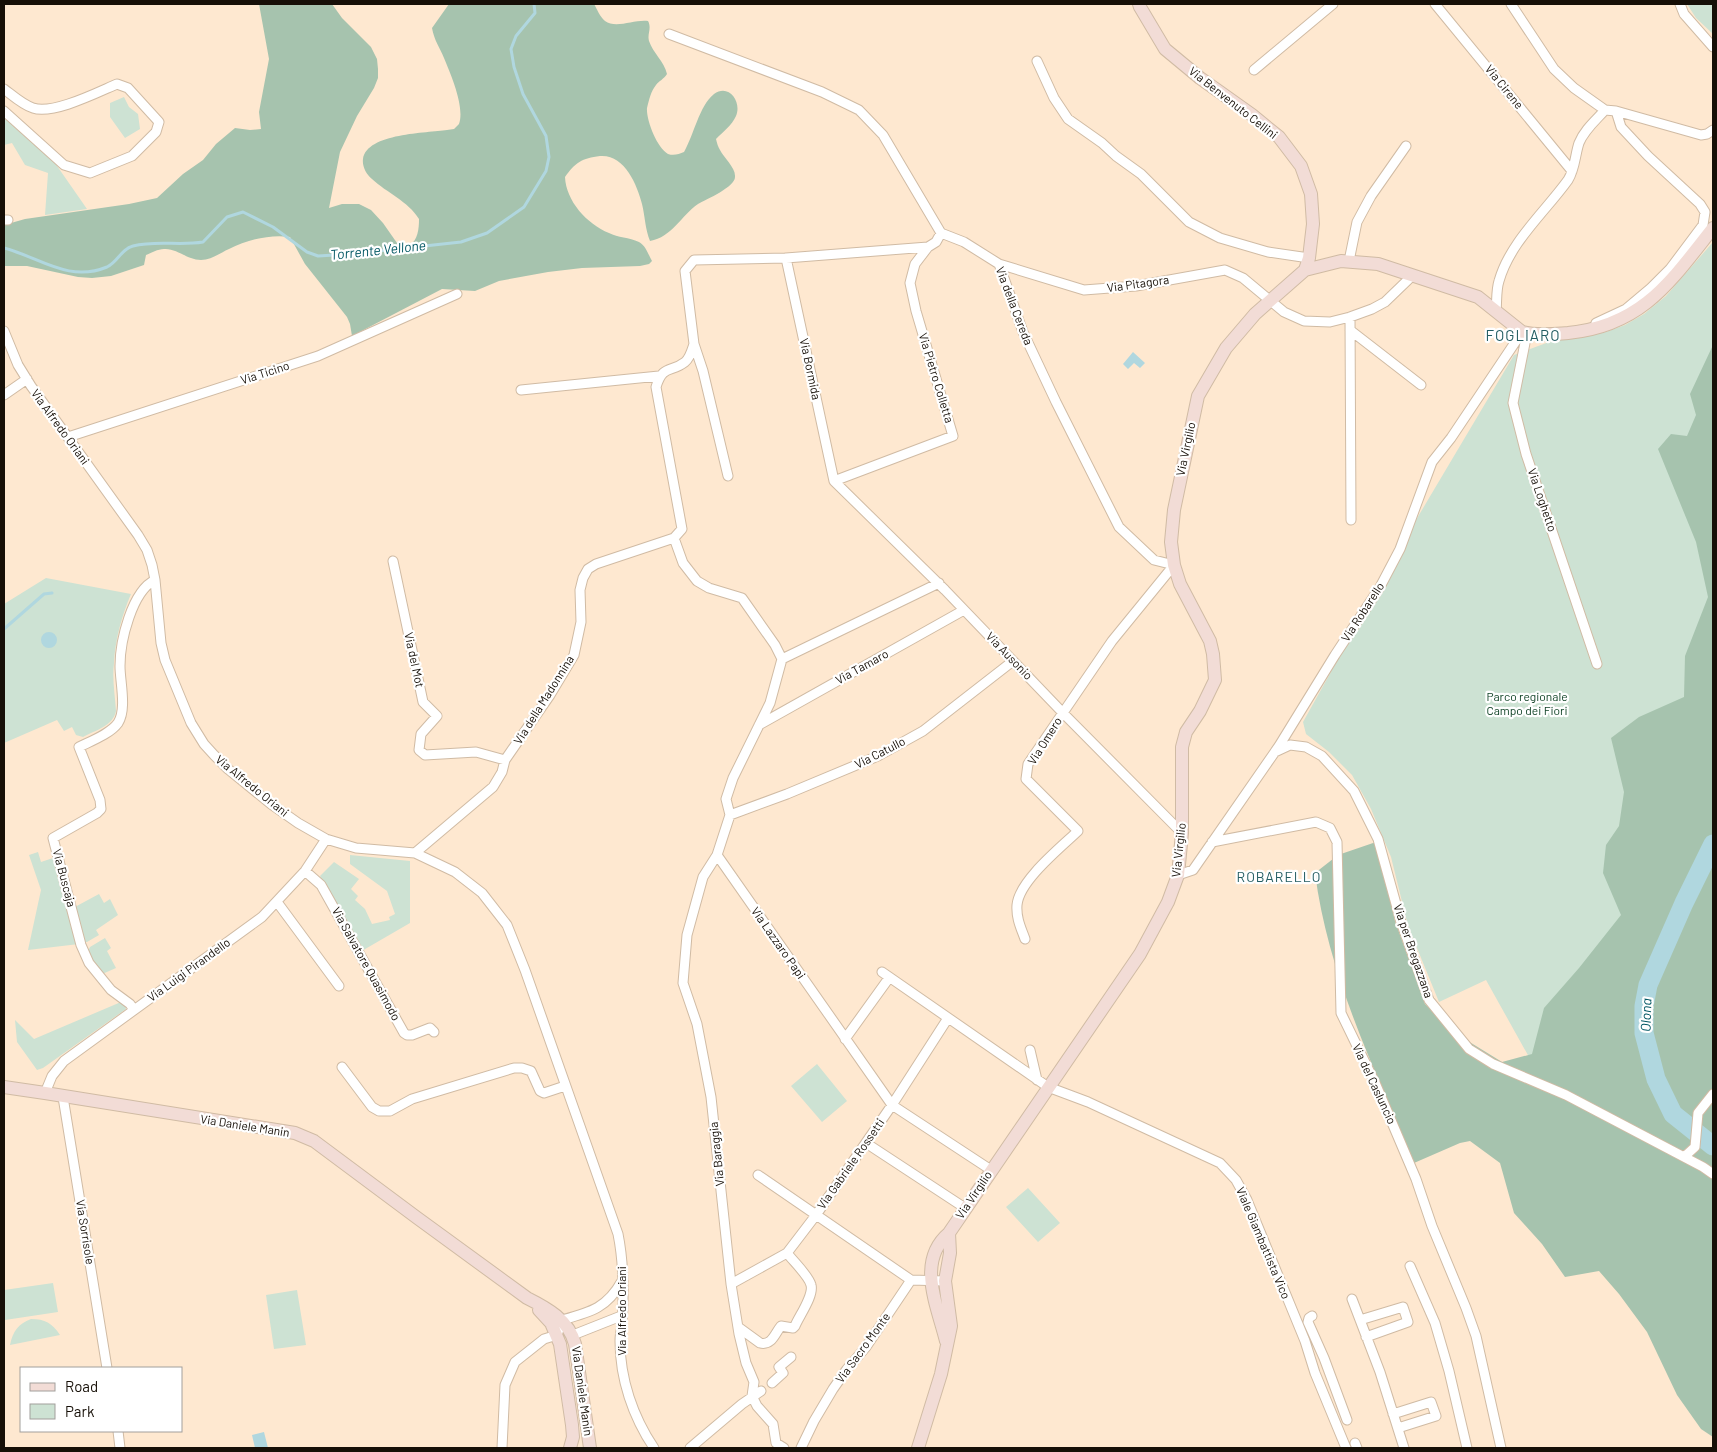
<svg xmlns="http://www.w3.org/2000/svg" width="1717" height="1452" font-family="Barlow,sans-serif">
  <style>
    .green { fill: #cde2d3 }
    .forest { fill: #a6c3ae }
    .water { fill: #b0d7df }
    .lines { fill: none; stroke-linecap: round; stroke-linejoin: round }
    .stream { stroke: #b0d7df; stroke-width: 3 }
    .river { stroke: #b0d7df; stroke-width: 19 }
    .street-casing { stroke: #d0bba4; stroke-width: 11 }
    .secondary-casing { stroke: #d0bba4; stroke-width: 14 }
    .street { stroke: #fff; stroke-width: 9 }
    .secondary { stroke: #f2dcd6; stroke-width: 12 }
    .labels { text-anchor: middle; stroke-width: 4.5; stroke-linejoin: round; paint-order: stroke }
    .street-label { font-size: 12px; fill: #160f07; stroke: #fff }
    .park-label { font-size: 12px; fill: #0e4124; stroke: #fff }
    .water-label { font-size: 14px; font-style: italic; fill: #005663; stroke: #fff }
    .neighbourhood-label { font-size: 14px; letter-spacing: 1px; fill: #235d62; stroke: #fff }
    .quarter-label { font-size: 15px; letter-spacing: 1px; fill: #235d62; stroke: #fff }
  </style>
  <rect width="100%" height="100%" fill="#fee8d0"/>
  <path class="green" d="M1687,4h26v30l-17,-16z
    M124,97l5,10 9,7 2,15 -15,9 -15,-21v-14z
    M4,118l51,45 32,46 -42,6 3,-42 -23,-8 -13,-22 -8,2z
    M1713,242v923l-174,-90 -53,-95 -47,22 -31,-76 -17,-69 -20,-48 -19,-34 -23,-23 -23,-18 -3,-12 110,-197 101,-170 35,-13 57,-10 19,-7 19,-11 22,-18z
    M46,578l85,16c-9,21 -16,46 -17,69 -2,16 1,32 2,48 -3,15 -20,19 -33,26l-7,-2 -4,-8 -8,4 -7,-11 -53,23v-139z
    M38,852l3,10 12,-4 26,86 -51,6 13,-60 -12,-35z
    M350,855l60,6v62l-50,29 -40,-76 14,-14 25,17 -8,10 7,7 -3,4 10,9 7,15 18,-4 -1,-3 6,-3 -8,-23 -37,-27z
    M99,894l5,9 6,-4 8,16 -22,15 3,5 -12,7h-3l-11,-34z
    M105,938l6,10 -4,3 9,17 -16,7 -5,-8v-3l-7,-13 2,-4z
    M121,1002l4,3 1,4 -83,59 -6,2 -20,-28 -2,-22 19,19z
    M817,1064l30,37 -25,21 -31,-36z
    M1028,1188l32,35 -22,19 -32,-35z
    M53,1283l5,29 -53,8 -1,-30z
    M297,1290l9,55 -32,4 -8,-54z
    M31,1319c14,0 21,4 29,16l-50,10c3,-14 8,-21 21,-26z"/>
  <path class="forest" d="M259,4h73l10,14 29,29 6,12 1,10v9l-4,10 -17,28 -17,36 -11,56 13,-4h17l12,6 12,13 14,20 12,3c9,-6 10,-17 10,-27 -11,-18 -32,-26 -47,-40 -6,-5 -10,-13 -9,-20 4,-26 64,-26 84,-29l7,-1 5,-5c6,-17 -8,-49 -15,-66 -4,-10 -10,-18 -12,-30l17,-24h145c3,5 6,13 11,17 11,8 30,-2 43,0 4,7 -1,13 1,20 4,12 15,20 18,33 -3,5 -8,7 -11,11 -5,6 -7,15 -9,23 -1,12 10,40 21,46 6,2 11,0 16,-2 10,-17 15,-46 30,-58 15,-11 28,8 22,22 -4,9 -13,16 -20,23 1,4 2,8 4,11 4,8 16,18 15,27 0,10 -28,22 -37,27 -17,12 -26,33 -48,37 -5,-12 -5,-25 -8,-37 -5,-20 -18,-50 -42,-48 -18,2 -25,7 -35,21 1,24 22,47 44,56 9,5 20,4 30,9 7,4 9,12 13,19l-3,3 -9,2 -58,2 -34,4 -49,9 -24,10 -33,-2 -90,47 -2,-12 -3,-7 -42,-53 -15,-27c-20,-3 -43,3 -61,12 -9,4 -18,11 -28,11 -14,0 -24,-12 -37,-11 -6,0 -13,4 -18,6l-2,10 -33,11 -19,2 -14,-1 -51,-11h-23v-41l21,-6 104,-15 28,-6 26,-24 20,-14 13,-16 19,-16 15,2 11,-1 -2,-17 10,-53z
    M1713,345v1092l-12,-8 -24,-34 -30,-63 -28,-38 -20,-23 -34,6 -23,-33 -28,-31 -14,-50 -30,-22 -10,2 -46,20c-39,-93 -86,-188 -99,-290l23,-18 38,-13 19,79 30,83 38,34 39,24 30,-8 12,-46 35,-40 42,-53 -18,-42 3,-28 13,-19 5,-34 -13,-54 28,-21 45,-20 1,-41 23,-59 -12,-55 -38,-93 13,-15 16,2 9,-21 -6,-21z"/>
  <path class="water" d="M1133,352l12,11 -5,5 -6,-5 -6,6 -5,-5z
    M41 640a8 8 0 1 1 16 0a8 8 0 1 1-16 0Z
    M264,1432l4,16h-13l-3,-13z"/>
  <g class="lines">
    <path class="stream" d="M4,248c35,9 64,35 103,19 11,-5 14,-18 26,-21 23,-6 47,0 70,-4l24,-25 16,-5 30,15 34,25 11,4 33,-2 110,-12 26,-9 37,-26 22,-36 3,-14 -3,-21 -23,-42 -9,-27 -3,-18 5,-13 19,-23 -1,-9
      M4,629l40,-35 8,-1"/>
    <path class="river" d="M1713,844l-29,59 -36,82 -4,21v27l12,46 17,35 40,32"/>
    <g class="street-casing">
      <path id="street" d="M1435,4l137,167
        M1511,4l43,65 20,19 31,22 11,1 85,24 6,-1 6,-4
        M1680,4l4,10 29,33
        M669,34l153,58 37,18 24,25 58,98 23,9 35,22 24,68 33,70 63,125 35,33 20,5 -62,76 -84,123 -2,15 52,52c-18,17 -59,50 -61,74 -1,13 4,23 8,34
        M1037,61l17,37 14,21 34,24 14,13 25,18 48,48 31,16 48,14 41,6
        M1254,70l79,-66
        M4,89c8,6 19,16 29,19 20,7 65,-16 84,-24l11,4 31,34 -3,10 -24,24 -42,17 -26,-8 -60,-54
        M4,220h4
        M786,258l48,223
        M1349,261l8,-39 14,-26 35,-50
        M999,264l85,26 52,-4 89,-16 18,8 41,34 20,9 26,1 20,-5 22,-8 13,-7 28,-27
        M1496,311c1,-9 0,-21 3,-30 11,-39 46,-69 69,-101 7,-11 7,-25 11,-37 5,-13 17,-23 26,-33
        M1350,317l1,203
        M1596,323l30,-14 25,-21 19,-19 33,-44 2,-13 -5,-8 -52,-48 -27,-29 -5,-16
        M1350,330l71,55
        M4,331l14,34 13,21 107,149 9,15 5,15 3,15 6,63 4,17 26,63 13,21 10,11 14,14 43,35 27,19 28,16 30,9 59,5 40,19 27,21 25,32 18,45 93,264c6,30 6,61 4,91 -1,5 -2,11 -2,16 0,38 13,76 34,107
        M1527,333l-14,70 13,51 71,210
        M694,344l9,27 25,105
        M521,390l138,-14
        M4,395l23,-16
        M68,437l250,-81 139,-62
        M834,481l111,109 118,123 119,120
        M834,481l119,-45 -37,-125 -6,-28 5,-19 13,-17 8,-5 5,-9
        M674,538l9,25 14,18 12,7 33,10 33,47 7,14 -12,44 -37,75 -7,21 4,16 -13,40 175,250 99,65
        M393,561l30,141 14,14 -16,18 -2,16 6,5 51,-3 29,8
        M782,659l157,-76
        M759,725l205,-115
        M1275,752l15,-7 16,2 16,9 32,35 24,48 23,83 28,78 40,49 24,15 73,31 137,72 10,7
        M730,815l57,-21 91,-38 45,-25 90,-70
        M1212,842l104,-20 14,6 7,14 4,171 35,72 40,94 16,47 34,82 10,28 25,112
        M415,853l78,-66 9,-15 3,-12 45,-65 24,-40 7,-33 -1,-32 3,-12 5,-9 8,-5 78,-26 8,-9 -26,-142c7,-23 15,-14 29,-25 5,-4 7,-12 9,-18l-9,-73 9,-11 92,-2 142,-11
        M717,855l-14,22 -16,58 -4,48 14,41 14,73 20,187 8,50 7,29 8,19 -2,14 5,10 16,18 3,19 8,5
        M305,871l16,14 83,148 3,2h5l18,-7 4,4
        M1178,875l15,-5 86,-124 56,-91 45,-68 20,-38 32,-87 19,-24 71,-106
        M277,902l62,84
        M882,972l166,115 40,15 132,61 16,17 11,20 58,141 10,32 31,75
        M134,1010l-4,-6 -19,-14 -22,-27 -8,-18 -28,-107 44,-25 4,-4 -1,-9 -21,-53c12,-6 31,-13 39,-24 9,-14 2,-41 2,-57 0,-25 12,-75 35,-86
        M845,1039l44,-61
        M1030,1050l7,30
        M342,1067l30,40 7,4h11l22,-12 102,-31h8l9,3 9,20 4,2 21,-7
        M45,1093l7,-17 12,-15 198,-144 43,-46 21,-32
        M63,1097l44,271
        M866,1143l99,65
        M1684,1157l11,-10 3,-34 15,-19
        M758,1175l153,105
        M1410,1266l25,57 14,48 18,77
        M911,1280l34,1
        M731,1284l56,-31 29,-38 76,-110 56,-87
        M1352,1299l28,73 24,76
        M1312,1316l-3,2 -1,4 16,36 23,62
        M1360,1320l43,-13 5,15 -42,15
        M738,1327l22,16c12,3 15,-10 21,-17l12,2 2,-2c4,-10 19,-30 16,-41 -2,-9 -18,-24 -24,-32
        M573,1335l48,-19
        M772,1383l11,-10 -4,-6 12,-10
        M1393,1414l38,-12 5,14 -38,12
        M118,1431l2,17
        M1355,1443l2,5
        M502,1448l3,-63 10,-23 29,-23 13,-4 5,-15c29,-8 45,-12 60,-39
        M690,1448l52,-44 19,-13
        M801,1448l13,-27 19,-32 14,-20 19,-22 45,-67"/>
    </g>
    <g class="secondary-casing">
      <path id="secondary" d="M1139,4l1,3 25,42 35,29 52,37 27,22 22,29 10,28 2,30 -4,34 -4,12
        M4,1087l41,6 250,40 19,8 102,76 111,81c20,10 42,22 48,46l15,104
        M539,1310l12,13 9,21 12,81 1,12 -3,11
        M946,1341c-9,-36 -30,-80 3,-108
        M918,1448l23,-74 10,-48 -6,-45 5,-28 -1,-20 191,-279 28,-52 10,-27 4,-42v-86l4,-15 14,-21 15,-31 -2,-26 -3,-13 -30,-57 -6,-19 -3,-23 3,-32 24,-114 28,-48 29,-34 50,-44 36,-9 37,3 100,33 44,35c15,4 31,2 46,1 74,-7 103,-52 145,-105"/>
    </g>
    <use href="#street" class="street"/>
    <use href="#secondary" class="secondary"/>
  </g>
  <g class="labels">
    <g class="street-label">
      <text transform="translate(1504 87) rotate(51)" y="4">Via Cirene</text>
      <text transform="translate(1233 103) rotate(38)" y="4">Via Benvenuto Cellini</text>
      <text transform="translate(1138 284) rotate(-8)" y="4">Via Pitagora</text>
      <text transform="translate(1014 306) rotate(69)" y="4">Via della Cereda</text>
      <text transform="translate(810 369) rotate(78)" y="4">Via Bormida</text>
      <text transform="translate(265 373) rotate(-18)" y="4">Via Ticino</text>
      <text transform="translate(936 378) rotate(73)" y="4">Via Pietro Colletta</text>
      <text transform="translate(60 427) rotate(54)" y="4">Via Alfredo Oriani</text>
      <text transform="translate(1186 449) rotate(-78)" y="4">Via Virgilio</text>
      <text transform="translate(1542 500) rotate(71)" y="4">Via Loghetto</text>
      <text transform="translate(1363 612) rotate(-57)" y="4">Via Robarello</text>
      <text transform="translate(1009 656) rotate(46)" y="4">Via Ausonio</text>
      <text transform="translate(414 660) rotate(78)" y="4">Via del Mot</text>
      <text transform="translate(862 667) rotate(-29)" y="4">Via Tamaro</text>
      <text transform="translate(544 700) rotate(-58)" y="4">Via della Madonnina</text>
      <text transform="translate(1045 741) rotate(-58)" y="4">Via Omero</text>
      <text transform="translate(880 753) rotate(-27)" y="4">Via Catullo</text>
      <text transform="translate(252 786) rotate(39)" y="4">Via Alfredo Oriani</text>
      <text transform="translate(1179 850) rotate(-84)" y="4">Via Virgilio</text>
      <text transform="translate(64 878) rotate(75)" y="4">Via Buscaja</text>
      <text transform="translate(778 943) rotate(55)" y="4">Via Lazzaro Papi</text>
      <text transform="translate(1413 951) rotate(71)" y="4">Via per Bregazzana</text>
      <text transform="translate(366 964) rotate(61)" y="4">Via Salvatore Quasimodo</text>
      <text transform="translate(189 970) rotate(-36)" y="4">Via Luigi Pirandello</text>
      <text transform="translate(1374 1084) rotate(65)" y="4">Via del Casluncio</text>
      <text transform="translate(245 1126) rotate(9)" y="4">Via Daniele Manin</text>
      <text transform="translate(717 1154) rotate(-96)" y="4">Via Baraggia</text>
      <text transform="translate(851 1164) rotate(-55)" y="4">Via Gabriele Rossetti</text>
      <text transform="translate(974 1195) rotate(-56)" y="4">Via Virgilio</text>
      <text transform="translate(85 1232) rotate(81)" y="4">Via Sorrisole</text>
      <text transform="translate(1263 1243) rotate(67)" y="4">Viale Giambattista Vico</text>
      <text transform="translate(622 1311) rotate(-90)" y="4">Via Alfredo Oriani</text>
      <text transform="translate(863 1348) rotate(-54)" y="4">Via Sacro Monte</text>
      <text transform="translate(582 1391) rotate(82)" y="4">Via Daniele Manin</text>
    </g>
    <g class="park-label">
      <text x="1527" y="701">Parco regionale<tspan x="1527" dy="14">Campo dei Fiori</tspan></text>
    </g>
    <g class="water-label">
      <text transform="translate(378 250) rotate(-6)" y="5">Torrente Vellone</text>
      <text transform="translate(1646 1015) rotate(-88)" y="5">Olona</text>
    </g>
    <g class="neighbourhood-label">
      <text x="1279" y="882">ROBARELLO</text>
    </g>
    <g class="quarter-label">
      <text x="1523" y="341">FOGLIARO</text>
    </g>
  </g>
  <rect width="1717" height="1452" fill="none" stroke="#160f07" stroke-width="10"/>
  <rect x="20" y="1367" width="162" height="65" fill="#ffffff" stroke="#a29f9c"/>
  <rect x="30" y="1383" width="25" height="8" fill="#f2dcd6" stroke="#a29f9c"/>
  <text x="65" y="1392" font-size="15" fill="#160f07">Road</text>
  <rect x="30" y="1404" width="25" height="15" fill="#cde2d3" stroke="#a29f9c"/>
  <text x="65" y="1417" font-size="15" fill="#160f07">Park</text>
</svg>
